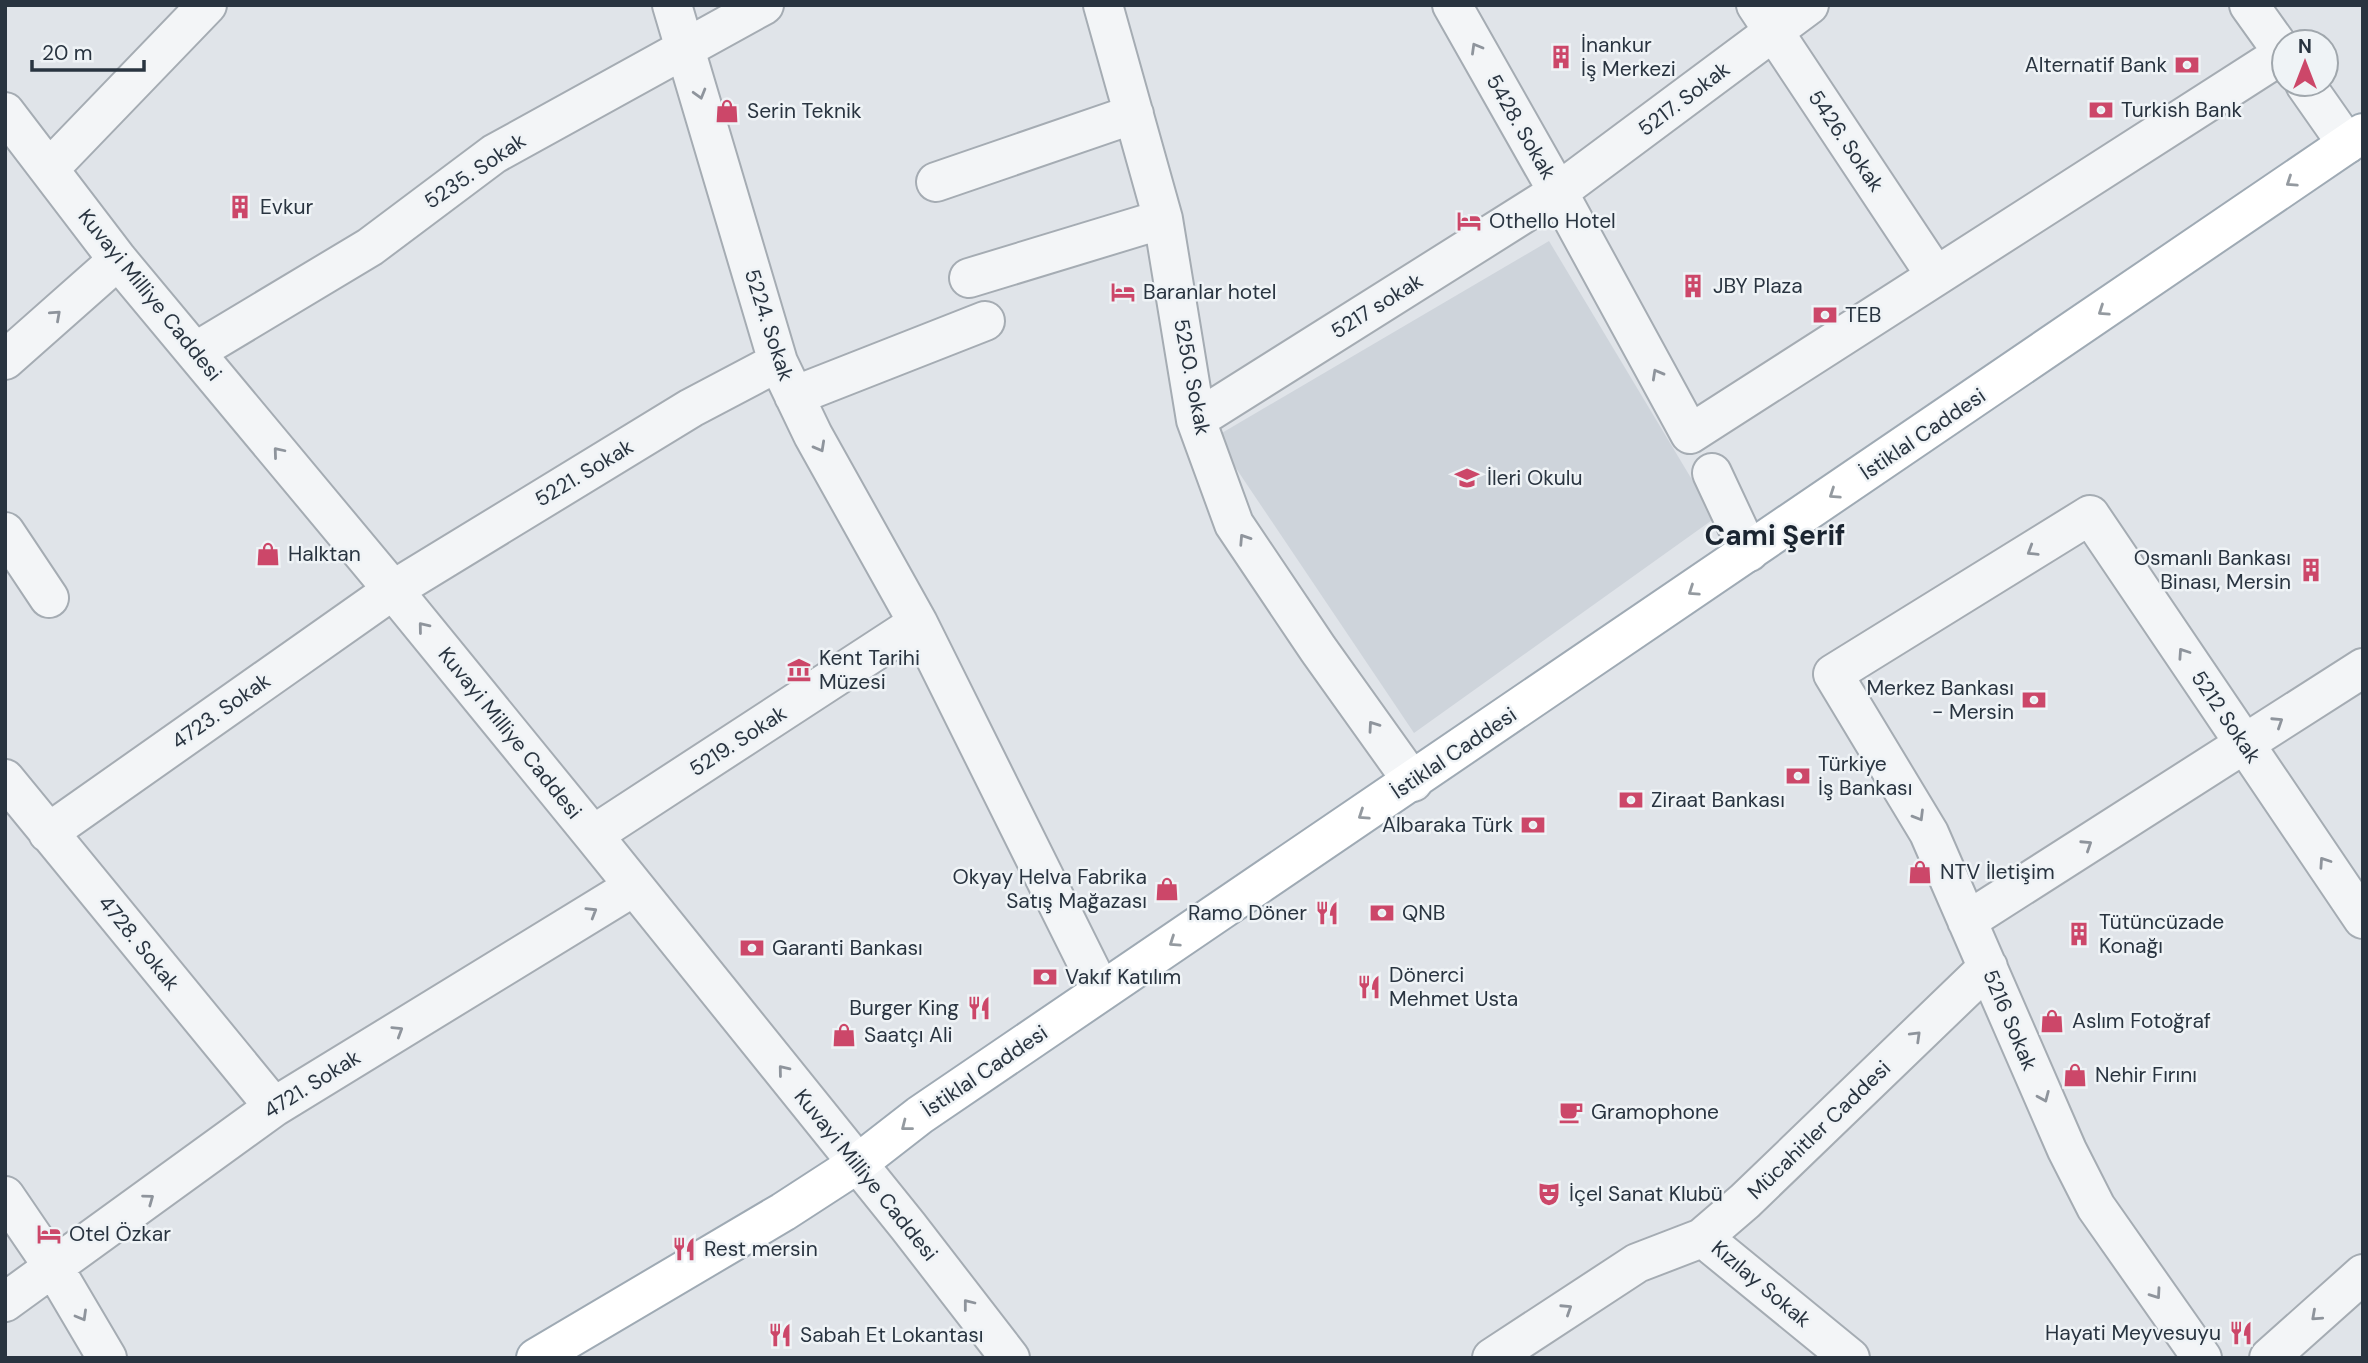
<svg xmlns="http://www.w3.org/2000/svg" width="2368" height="1363" font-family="'DM Sans',sans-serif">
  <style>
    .built { fill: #ced4db }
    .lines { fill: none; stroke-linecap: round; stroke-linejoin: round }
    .minor-casing { stroke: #a5acb3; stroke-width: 42 }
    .major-casing { stroke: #9faab4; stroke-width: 42 }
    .minor { stroke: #f3f5f7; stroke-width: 38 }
    .major { stroke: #fff; stroke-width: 38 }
    .oneway { stroke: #8e949c }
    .oneway2 { stroke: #949aa0 }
    .labels { text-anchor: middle; stroke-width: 5; stroke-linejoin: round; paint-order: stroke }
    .poi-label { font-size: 21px; fill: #293440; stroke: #eff3f6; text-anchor: start }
    .street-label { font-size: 21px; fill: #293440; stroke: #eff3f6 }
    .district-label { font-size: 28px; font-weight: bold; fill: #1b2531; stroke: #eff3f6 }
  </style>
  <rect width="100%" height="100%" fill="#e0e4e9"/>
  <path class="built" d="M1549,241l166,277 -301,215 -199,-296z"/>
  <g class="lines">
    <g class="minor-casing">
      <path id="minor" d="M672,5l106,357 35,73 105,188 183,368
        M1103,5l60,214 33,201 38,104 84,125 95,133
        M1452,5l106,187 132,242 594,-381
        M1756,5l180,271
        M2249,5l35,49
        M2305,84l42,60
        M5,112l113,148 275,330 200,245 315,391 102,132
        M49,169l158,-164
        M936,182l198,-68
        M969,278l194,-59
        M195,352l175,-105 124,-93 270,-149
        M5,360l113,-100
        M794,396l191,-75
        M1196,420l362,-228 251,-187
        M1712,473l37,79
        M5,532l44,66
        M5,779l269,328
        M48,833l345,-243 298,-182 87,-46
        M593,835l325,-212
        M1967,921l396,-253
        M5,1196l49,72 53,90
        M1705,1236l8,10 137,112
        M5,1302l269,-195 359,-220
        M1492,1358l145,-95 65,-25 43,-37 243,-234
        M2202,1358l-106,-151 -29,-57 -138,-317 -96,-159 257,-159 273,404
        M2269,1358l94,-84"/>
    </g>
    <g class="major-casing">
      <path id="major" d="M536,1358l247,-146 74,-48 63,-49 1443,-982"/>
    </g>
    <use href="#minor" class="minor"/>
    <use href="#major" class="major"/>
  </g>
  <defs><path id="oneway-chevron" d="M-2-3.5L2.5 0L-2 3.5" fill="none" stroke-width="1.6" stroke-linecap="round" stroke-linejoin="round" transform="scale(1.75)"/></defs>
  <g class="oneway">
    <use href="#oneway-chevron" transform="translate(1476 48) rotate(-120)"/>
    <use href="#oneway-chevron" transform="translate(700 94) rotate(74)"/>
    <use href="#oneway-chevron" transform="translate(56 315) rotate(-42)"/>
    <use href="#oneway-chevron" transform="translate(1657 374) rotate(-119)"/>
    <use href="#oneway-chevron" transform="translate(820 447) rotate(61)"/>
    <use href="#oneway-chevron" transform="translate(278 452) rotate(-130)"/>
    <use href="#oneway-chevron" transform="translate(1244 539) rotate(-123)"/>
    <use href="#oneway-chevron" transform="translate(2032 551) rotate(148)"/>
    <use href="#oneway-chevron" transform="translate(423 627) rotate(-129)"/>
    <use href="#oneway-chevron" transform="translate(2183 653) rotate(-124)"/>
    <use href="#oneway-chevron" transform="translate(2278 722) rotate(-33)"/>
    <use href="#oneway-chevron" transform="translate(1373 726) rotate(-125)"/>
    <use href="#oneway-chevron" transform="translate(1919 816) rotate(59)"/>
    <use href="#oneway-chevron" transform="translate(2087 845) rotate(-33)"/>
    <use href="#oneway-chevron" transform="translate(2324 862) rotate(-124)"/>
    <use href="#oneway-chevron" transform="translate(592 912) rotate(-31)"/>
    <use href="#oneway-chevron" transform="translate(398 1031) rotate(-32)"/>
    <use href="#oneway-chevron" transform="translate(1916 1036) rotate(-44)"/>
    <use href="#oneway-chevron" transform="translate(783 1070) rotate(-129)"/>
    <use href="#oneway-chevron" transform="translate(2044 1097) rotate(67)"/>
    <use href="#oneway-chevron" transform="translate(149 1199) rotate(-36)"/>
    <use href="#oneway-chevron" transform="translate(2156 1294) rotate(55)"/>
    <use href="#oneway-chevron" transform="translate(968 1304) rotate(-128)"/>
    <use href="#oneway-chevron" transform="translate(1567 1309) rotate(-33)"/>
    <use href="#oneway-chevron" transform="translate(82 1316) rotate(60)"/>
    <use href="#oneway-chevron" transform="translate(2316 1316) rotate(138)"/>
  </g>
  <g class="oneway2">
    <use href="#oneway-chevron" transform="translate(2291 182) rotate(146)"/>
    <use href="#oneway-chevron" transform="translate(2103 311) rotate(146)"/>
    <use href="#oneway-chevron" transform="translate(1834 494) rotate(146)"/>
    <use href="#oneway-chevron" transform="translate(1693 591) rotate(146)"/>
    <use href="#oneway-chevron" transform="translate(1363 815) rotate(146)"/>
    <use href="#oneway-chevron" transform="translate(1174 942) rotate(146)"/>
    <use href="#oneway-chevron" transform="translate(906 1126) rotate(142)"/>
  </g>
  <defs>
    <g id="building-bare" transform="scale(1.89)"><path d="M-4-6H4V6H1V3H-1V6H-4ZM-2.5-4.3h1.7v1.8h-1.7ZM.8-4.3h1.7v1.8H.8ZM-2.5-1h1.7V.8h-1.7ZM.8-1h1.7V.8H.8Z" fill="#cc4769" stroke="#eff3f6" stroke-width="2.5" paint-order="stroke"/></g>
    <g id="bank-bare" transform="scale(1.89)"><path d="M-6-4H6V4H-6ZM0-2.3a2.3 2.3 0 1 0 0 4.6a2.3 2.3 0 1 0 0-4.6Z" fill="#cc4769" stroke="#eff3f6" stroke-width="2.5" paint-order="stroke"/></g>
    <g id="shop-bare" transform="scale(1.89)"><path d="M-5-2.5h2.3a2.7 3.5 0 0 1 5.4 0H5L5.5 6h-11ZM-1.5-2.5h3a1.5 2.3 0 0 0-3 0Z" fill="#cc4769" stroke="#eff3f6" stroke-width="2.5" paint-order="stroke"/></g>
    <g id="hotel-bare" transform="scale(1.89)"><path d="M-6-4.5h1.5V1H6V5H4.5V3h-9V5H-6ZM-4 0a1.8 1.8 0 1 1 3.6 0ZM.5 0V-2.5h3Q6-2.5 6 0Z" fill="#cc4769" stroke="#eff3f6" stroke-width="2.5" paint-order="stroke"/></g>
    <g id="school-bare" transform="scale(1.89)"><path d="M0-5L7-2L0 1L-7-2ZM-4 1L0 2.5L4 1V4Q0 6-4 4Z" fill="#cc4769" stroke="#eff3f6" stroke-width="2.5" paint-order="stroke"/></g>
    <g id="museum-bare" transform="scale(1.89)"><path d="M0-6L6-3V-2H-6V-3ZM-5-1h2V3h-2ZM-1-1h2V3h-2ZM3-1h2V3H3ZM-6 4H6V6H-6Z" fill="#cc4769" stroke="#eff3f6" stroke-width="2.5" paint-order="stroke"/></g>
    <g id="restaurant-bare" transform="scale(1.89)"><path d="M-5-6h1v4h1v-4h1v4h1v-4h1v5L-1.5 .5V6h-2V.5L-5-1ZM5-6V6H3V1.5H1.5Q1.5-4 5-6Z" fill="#cc4769" stroke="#eff3f6" stroke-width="2.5" paint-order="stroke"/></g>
    <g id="cafe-bare" transform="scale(1.89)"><path d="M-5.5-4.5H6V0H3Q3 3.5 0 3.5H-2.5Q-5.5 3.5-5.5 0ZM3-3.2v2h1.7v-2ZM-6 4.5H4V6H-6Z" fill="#cc4769" stroke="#eff3f6" stroke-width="2.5" paint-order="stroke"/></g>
    <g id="theatre-bare" transform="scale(1.89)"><path d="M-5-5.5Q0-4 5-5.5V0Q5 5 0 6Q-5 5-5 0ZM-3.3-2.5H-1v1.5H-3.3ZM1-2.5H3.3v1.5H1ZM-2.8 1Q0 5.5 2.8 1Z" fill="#cc4769" stroke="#eff3f6" stroke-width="2.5" paint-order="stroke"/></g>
  </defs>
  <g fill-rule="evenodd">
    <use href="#building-bare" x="1561" y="57"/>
    <use href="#bank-bare" x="2187" y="65"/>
    <use href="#bank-bare" x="2101" y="110"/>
    <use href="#shop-bare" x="727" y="111"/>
    <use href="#building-bare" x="240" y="207"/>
    <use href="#hotel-bare" x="1469" y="221"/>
    <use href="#building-bare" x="1693" y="286"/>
    <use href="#hotel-bare" x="1123" y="292"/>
    <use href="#bank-bare" x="1825" y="315"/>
    <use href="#school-bare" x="1467" y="478"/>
    <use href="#shop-bare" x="268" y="554"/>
    <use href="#building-bare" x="2311" y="570"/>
    <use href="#museum-bare" x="799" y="670"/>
    <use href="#bank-bare" x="2034" y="700"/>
    <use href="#bank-bare" x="1798" y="776"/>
    <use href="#bank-bare" x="1631" y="800"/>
    <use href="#bank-bare" x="1533" y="825"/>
    <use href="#shop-bare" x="1920" y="872"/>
    <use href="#shop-bare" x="1167" y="889"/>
    <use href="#restaurant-bare" x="1327" y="913"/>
    <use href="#bank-bare" x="1382" y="913"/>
    <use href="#building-bare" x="2079" y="934"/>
    <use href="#bank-bare" x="752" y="948"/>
    <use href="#bank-bare" x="1045" y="977"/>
    <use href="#restaurant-bare" x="1369" y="987"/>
    <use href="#restaurant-bare" x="979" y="1008"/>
    <use href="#shop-bare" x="2052" y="1021"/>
    <use href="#shop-bare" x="844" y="1035"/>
    <use href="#shop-bare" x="2075" y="1075"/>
    <use href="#cafe-bare" x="1571" y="1112"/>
    <use href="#theatre-bare" x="1549" y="1194"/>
    <use href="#hotel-bare" x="49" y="1234"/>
    <use href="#restaurant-bare" x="684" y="1249"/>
    <use href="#restaurant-bare" x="2241" y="1333"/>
    <use href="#restaurant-bare" x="780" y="1335"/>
  </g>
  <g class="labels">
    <g class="poi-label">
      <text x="1581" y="52">İnankur<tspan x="1581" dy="24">İş Merkezi</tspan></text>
      <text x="2167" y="72" text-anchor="end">Alternatif Bank</text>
      <text x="2121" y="117">Turkish Bank</text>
      <text x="747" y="118">Serin Teknik</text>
      <text x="260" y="214">Evkur</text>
      <text x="1489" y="228">Othello Hotel</text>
      <text x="1713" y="293">JBY Plaza</text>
      <text x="1143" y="299">Baranlar hotel</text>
      <text x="1845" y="322">TEB</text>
      <text x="1487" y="485">İleri Okulu</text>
      <text x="288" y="561">Halktan</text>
      <text x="2291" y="565" text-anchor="end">Osmanlı Bankası<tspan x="2291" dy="24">Binası, Mersin</tspan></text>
      <text x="819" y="665">Kent Tarihi<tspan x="819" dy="24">Müzesi</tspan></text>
      <text x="2014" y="695" text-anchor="end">Merkez Bankası<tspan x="2014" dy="24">- Mersin</tspan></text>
      <text x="1818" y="771">Türkiye<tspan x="1818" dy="24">İş Bankası</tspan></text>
      <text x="1651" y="807">Ziraat Bankası</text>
      <text x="1513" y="832" text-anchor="end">Albaraka Türk</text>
      <text x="1940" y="879">NTV İletişim</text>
      <text x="1147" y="884" text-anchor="end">Okyay Helva Fabrika<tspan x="1147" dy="24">Satış Mağazası</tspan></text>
      <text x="1307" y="920" text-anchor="end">Ramo Döner</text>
      <text x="1402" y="920">QNB</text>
      <text x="2099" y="929">Tütüncüzade<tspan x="2099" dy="24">Konağı</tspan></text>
      <text x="772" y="955">Garanti Bankası</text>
      <text x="1389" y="982">Dönerci<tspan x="1389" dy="24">Mehmet Usta</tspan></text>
      <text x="1065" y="984">Vakıf Katılım</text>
      <text x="959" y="1015" text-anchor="end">Burger King</text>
      <text x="2072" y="1028">Aslım Fotoğraf</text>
      <text x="864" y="1042">Saatçı Ali</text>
      <text x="2095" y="1082">Nehir Fırını</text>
      <text x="1591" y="1119">Gramophone</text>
      <text x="1569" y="1201">İçel Sanat Klubü</text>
      <text x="69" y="1241">Otel Özkar</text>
      <text x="704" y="1256">Rest mersin</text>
      <text x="2221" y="1340" text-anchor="end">Hayati Meyvesuyu</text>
      <text x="800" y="1342">Sabah Et Lokantası</text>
    </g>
    <g class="street-label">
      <text transform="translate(1684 99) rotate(-37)" y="7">5217. Sokak</text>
      <text transform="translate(1521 127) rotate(60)" y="7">5428. Sokak</text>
      <text transform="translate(1846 141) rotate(56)" y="7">5426. Sokak</text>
      <text transform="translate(475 171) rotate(-34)" y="7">5235. Sokak</text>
      <text transform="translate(150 295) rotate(51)" y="7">Kuvayi Milliye Caddesi</text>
      <text transform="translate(1377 306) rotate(-32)" y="7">5217 sokak</text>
      <text transform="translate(769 325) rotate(72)" y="7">5224. Sokak</text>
      <text transform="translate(1192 377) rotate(79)" y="7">5250. Sokak</text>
      <text transform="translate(1923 434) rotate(-34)" y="7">İstiklal Caddesi</text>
      <text transform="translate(584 473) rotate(-31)" y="7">5221. Sokak</text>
      <text transform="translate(221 711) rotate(-35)" y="7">4723. Sokak</text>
      <text transform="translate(2226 717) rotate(56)" y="7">5212 Sokak</text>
      <text transform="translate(510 733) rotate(51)" y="7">Kuvayi Milliye Caddesi</text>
      <text transform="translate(738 741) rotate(-33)" y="7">5219. Sokak</text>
      <text transform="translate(1454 753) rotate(-34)" y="7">İstiklal Caddesi</text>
      <text transform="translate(139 943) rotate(51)" y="7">4728. Sokak</text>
      <text transform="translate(2010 1020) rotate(67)" y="7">5216 Sokak</text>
      <text transform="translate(985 1071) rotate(-34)" y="7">İstiklal Caddesi</text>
      <text transform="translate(312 1084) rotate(-32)" y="7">4721. Sokak</text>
      <text transform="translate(1819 1130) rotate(-44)" y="7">Mücahitler Caddesi</text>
      <text transform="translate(866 1175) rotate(51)" y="7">Kuvayi Milliye Caddesi</text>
      <text transform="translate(1761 1284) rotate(40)" y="7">Kızılay Sokak</text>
    </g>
    <g class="district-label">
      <text x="1775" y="545">Cami Şerif</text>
    </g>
  </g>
  <rect width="2368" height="1363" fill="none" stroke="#293440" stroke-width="14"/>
  <g transform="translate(2305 63)"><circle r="33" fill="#eff3f6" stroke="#a0a7ad" stroke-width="2"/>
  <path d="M0-5L12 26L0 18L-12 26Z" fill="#cc4769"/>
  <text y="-10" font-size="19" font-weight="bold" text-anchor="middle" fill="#293440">N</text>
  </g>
  <path d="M32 60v10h112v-10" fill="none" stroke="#293440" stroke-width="3.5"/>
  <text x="42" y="60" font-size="21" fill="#293440" stroke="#eff3f6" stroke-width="5" paint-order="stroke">20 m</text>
</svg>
